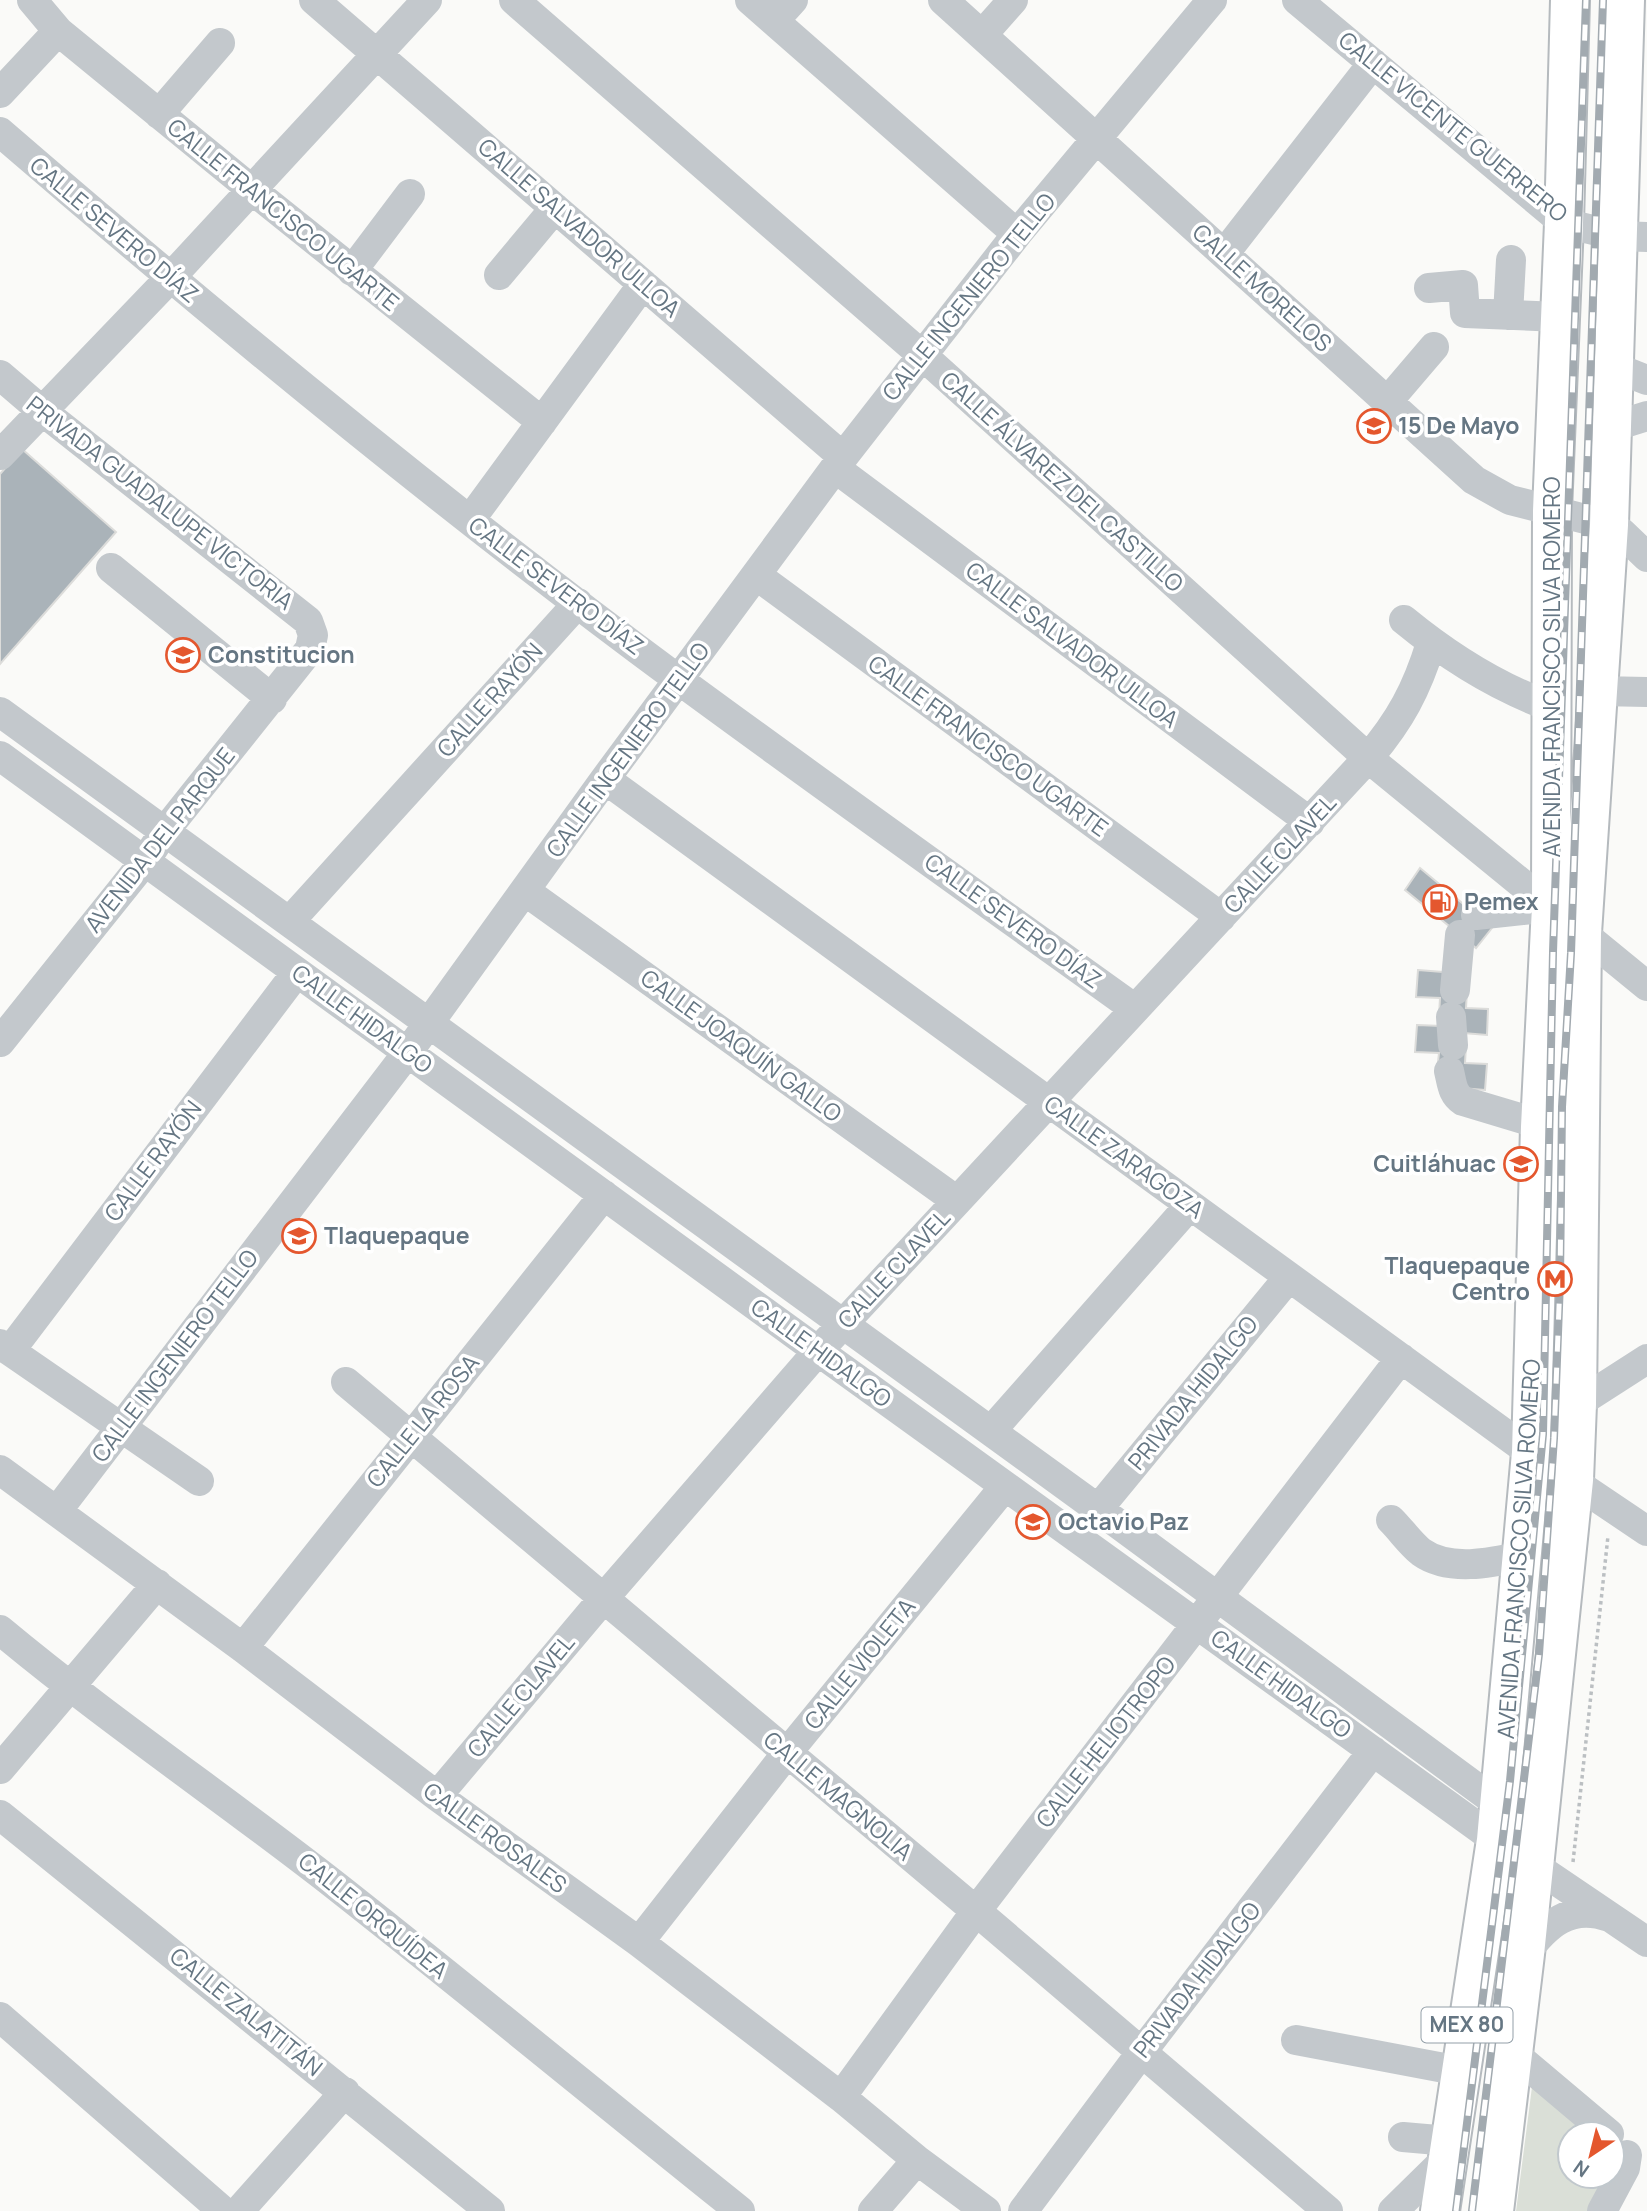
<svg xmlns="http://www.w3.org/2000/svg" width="1647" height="2211" font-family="Manrope,sans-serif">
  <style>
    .green { fill: #dadfd7 }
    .building { fill: #aab3b9; stroke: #dcdcda; stroke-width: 2 }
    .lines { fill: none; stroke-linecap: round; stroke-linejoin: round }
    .major-casing { stroke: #b5babe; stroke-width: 42 }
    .path { stroke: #bbbfc2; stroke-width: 3.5; stroke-dasharray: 3.5 3.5; stroke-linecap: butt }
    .minor { stroke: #c3c8cc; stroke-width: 30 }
    .major { stroke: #fff; stroke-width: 38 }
    .rail-casing { stroke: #a2aab0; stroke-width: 8 }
    .rail { stroke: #fff; stroke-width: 5; stroke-dasharray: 16; stroke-linecap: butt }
    .labels { text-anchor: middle; stroke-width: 7; stroke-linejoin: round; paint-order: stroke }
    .shield { fill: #fff; stroke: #939fa8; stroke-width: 2 }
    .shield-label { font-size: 21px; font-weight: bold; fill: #657683 }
    .street-label { font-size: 23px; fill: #657683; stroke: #fff }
    .poi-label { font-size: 23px; font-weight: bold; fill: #657683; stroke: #fff; text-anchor: start }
  </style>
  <rect width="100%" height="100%" fill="#fafaf8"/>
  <path class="green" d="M1533,2079l63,55h-26v42h40l-21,35h-73z"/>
  <path class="building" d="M22,449l94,83 -116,132v-190z
    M1420,868l72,60 -16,20 -71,-58z
    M1418,970l25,2 24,19 -1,17 22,1 -1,26 -24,-2 -24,-17 1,-18 -24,-1z
    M1417,1025l25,1 24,20 -1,17 22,1 -2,26 -24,-2 -24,-17 2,-18 -24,-1z"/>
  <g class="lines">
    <g class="major-casing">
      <path id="major" d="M1440,2211l56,-371 35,-387 9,-326 11,-220 1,-396 12,-288 6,-223
        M1494,2211l31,-257 49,-474 3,-76 5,-471 27,-408 16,-525"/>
    </g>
    <path class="path" d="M1573,1862l35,-326"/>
    <path class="minor" d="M32,0l26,31 193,158 291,233
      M314,0l529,457
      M514,0l408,355 446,403 279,228
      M750,0l267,234
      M943,0l531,480 36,20 99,25 13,8 25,24
      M1297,0l267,223 54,13 29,1
      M774,21l19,-21
      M982,35l31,-35
      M0,93l58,-62
      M159,114l61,-71
      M0,132c220,190 445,375 679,548 151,111 304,220 456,329
      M1224,254l149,-191
      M352,271l58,-77
      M499,275l56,-67
      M1429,288l34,-3 2,28 95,4
      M1508,315l3,-55
      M1614,367l33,13
      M0,375l41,35 267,211 5,14 -3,14 -146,183 -19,29 -145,181
      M1387,402l47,-55
      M1612,427l35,-11
      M0,455l170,-177 257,-278
      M835,468l475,354
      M470,520l173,-236
      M111,568l161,131
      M756,575l465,342
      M1404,620c45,37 92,67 148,87
      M1598,691l49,1
      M0,712l1098,797 440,324
      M0,756l818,595 664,479 165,112
      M605,779l926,674 116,78
      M525,891l432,310
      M1476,915l75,-8
      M289,922l289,-319
      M1455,990l5,-55
      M1451,1017l2,28
      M1449,1071c3,12 3,23 14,30l63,19 14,7
      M0,1344l199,137
      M10,1351l287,-379
      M346,1382l630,529 352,300
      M1577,1404l70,-45
      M991,1431l199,-226
      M0,1470l243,178 194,148 202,146 202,155 76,63 69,51
      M1098,1509l191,-232
      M57,1511l351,-459 197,-273 238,-322 174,-223 195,-234
      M1391,1520c10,10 19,23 30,32 28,20 70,11 101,4
      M0,1630c108,90 225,169 336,256 136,107 269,217 404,325
      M243,1648l361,-453
      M0,1769l157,-185
      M437,1796l166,-197 215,-248 550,-593c32,-37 49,-69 63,-115
      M0,1815l490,396
      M639,1942l148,-189 218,-267
      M1525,1954c21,-29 45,-51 84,-37
      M0,2017l223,194
      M1296,2040l164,31
      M1514,2054l95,80
      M841,2097l135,-186 425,-553
      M1403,2137l46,4
      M239,2211l106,-119
      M873,2211l44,-51
      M1023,2211l118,-158 232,-302
      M1393,2211l53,-52
      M1602,2211l23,-43 2,-13"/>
    <use href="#major" class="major"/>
    <g class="rail-casing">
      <path id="rail" d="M1456,2211l54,-430 33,-347 10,-482 33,-952
        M1472,2211l67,-557 15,-216 6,-157 2,-174 9,-154 32,-953"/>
    </g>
    <use href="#rail" class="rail"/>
  </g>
  <defs>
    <g id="school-ring" transform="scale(1.75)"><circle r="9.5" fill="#fff" stroke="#e4572e" stroke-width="1.5"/><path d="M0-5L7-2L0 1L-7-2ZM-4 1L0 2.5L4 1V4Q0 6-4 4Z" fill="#e4572e"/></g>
    <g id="fuel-ring" transform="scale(1.75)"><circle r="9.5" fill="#fff" stroke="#e4572e" stroke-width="1.5"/><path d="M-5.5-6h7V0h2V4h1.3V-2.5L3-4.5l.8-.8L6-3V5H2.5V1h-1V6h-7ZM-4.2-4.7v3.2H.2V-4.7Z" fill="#e4572e"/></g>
    <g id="metro-ring" transform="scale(1.75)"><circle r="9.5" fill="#fff" stroke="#e4572e" stroke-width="1.5"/><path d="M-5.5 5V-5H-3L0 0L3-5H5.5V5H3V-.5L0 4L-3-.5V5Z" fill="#e4572e"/></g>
  </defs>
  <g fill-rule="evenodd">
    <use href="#school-ring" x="1374" y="426"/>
    <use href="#school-ring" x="183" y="655"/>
    <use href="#fuel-ring" x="1440" y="902"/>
    <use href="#school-ring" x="1521" y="1164"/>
    <use href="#school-ring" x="299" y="1236"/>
    <use href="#metro-ring" x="1555" y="1279"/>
    <use href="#school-ring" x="1033" y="1522"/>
  </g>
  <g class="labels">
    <rect class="shield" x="1421.5" y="2007.5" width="91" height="35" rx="5"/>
    <g class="shield-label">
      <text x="1467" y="2032">MEX 80</text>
    </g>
    <g class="street-label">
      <text transform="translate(1453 127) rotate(39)" y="8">CALLE VICENTE GUERRERO</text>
      <text transform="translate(283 215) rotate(39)" y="8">CALLE FRANCISCO UGARTE</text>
      <text transform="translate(579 228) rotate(41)" y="8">CALLE SALVADOR ULLOA</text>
      <text transform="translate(114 230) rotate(40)" y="8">CALLE SEVERO DÍAZ</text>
      <text transform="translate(1262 288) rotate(42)" y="8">CALLE MORELOS</text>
      <text transform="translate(969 297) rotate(-51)" y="8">CALLE INGENIERO TELLO</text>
      <text transform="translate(1062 482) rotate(42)" y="8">CALLE ÁLVAREZ DEL CASTILLO</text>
      <text transform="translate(160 503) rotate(38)" y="8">PRIVADA GUADALUPE VICTORIA</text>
      <text transform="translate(556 586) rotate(37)" y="8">CALLE SEVERO DÍAZ</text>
      <text transform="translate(1072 645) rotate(37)" y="8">CALLE SALVADOR ULLOA</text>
      <text transform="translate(1552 667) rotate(-90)" y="8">AVENIDA FRANCISCO SILVA ROMERO</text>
      <text transform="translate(490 700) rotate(-48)" y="8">CALLE RAYÓN</text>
      <text transform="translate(988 746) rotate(36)" y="8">CALLE FRANCISCO UGARTE</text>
      <text transform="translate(628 750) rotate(-54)" y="8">CALLE INGENIERO TELLO</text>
      <text transform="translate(160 840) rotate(-52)" y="8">AVENIDA DEL PARQUE</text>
      <text transform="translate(1280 854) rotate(-47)" y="8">CALLE CLAVEL</text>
      <text transform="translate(1013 921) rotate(36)" y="8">CALLE SEVERO DÍAZ</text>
      <text transform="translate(362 1019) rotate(36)" y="8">CALLE HIDALGO</text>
      <text transform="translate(741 1046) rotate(36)" y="8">CALLE JOAQUÍN GALLO</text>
      <text transform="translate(1124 1157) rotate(36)" y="8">CALLE ZARAGOZA</text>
      <text transform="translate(153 1161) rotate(-53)" y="8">CALLE RAYÓN</text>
      <text transform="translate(894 1269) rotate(-47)" y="8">CALLE CLAVEL</text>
      <text transform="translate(821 1353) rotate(36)" y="8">CALLE HIDALGO</text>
      <text transform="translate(175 1356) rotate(-53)" y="8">CALLE INGENIERO TELLO</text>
      <text transform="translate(1193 1393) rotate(-51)" y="8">PRIVADA HIDALGO</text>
      <text transform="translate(423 1421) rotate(-51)" y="8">CALLE LA ROSA</text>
      <text transform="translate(1519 1549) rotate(-86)" y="8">AVENIDA FRANCISCO SILVA ROMERO</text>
      <text transform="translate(860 1664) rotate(-51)" y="8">CALLE VIOLETA</text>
      <text transform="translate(1281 1684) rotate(36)" y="8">CALLE HIDALGO</text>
      <text transform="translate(521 1696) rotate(-50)" y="8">CALLE CLAVEL</text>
      <text transform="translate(1106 1742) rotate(-52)" y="8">CALLE HELIOTROPO</text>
      <text transform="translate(838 1796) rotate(40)" y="8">CALLE MAGNOLIA</text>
      <text transform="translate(495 1838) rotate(36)" y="8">CALLE ROSALES</text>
      <text transform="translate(373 1916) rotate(39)" y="8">CALLE ORQUÍDEA</text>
      <text transform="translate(1197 1980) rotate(-52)" y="8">PRIVADA HIDALGO</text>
      <text transform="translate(246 2012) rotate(39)" y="8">CALLE ZALATITÁN</text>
    </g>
    <g class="poi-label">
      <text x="1398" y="434">15 De Mayo</text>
      <text x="208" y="663">Constitucion</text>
      <text x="1464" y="910">Pemex</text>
      <text x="1496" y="1172" text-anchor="end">Cuitláhuac</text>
      <text x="324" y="1244">Tlaquepaque</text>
      <text x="1530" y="1274" text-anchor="end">Tlaquepaque<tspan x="1530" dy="26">Centro</tspan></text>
      <text x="1058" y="1530">Octavio Paz</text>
    </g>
  </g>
  <g transform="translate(1591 2155) rotate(215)"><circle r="33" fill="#ffffff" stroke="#c1c8cd" stroke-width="2"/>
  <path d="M0-5L12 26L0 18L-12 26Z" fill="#e4572e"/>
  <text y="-10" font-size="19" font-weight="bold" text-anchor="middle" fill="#657683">N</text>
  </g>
</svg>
